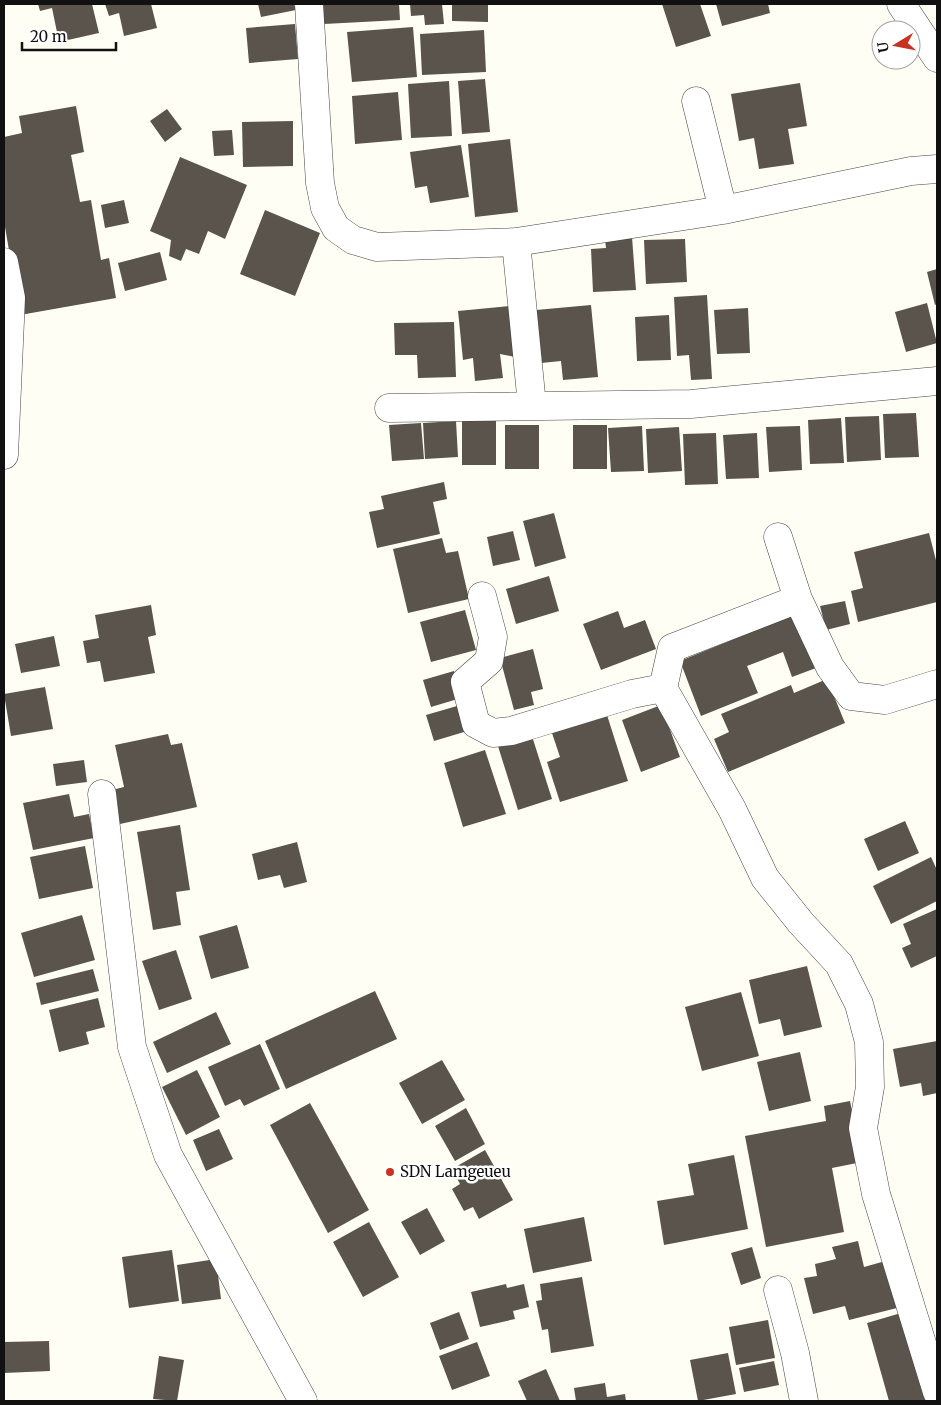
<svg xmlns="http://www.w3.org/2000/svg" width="941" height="1405" font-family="Merriweather,serif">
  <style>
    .building { fill: #5a544c }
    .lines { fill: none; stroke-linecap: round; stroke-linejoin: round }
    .minor-casing { stroke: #444; stroke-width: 29 }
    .minor { stroke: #fff; stroke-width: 28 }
    .poi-dot { fill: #c93121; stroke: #fff; stroke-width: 2 }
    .labels { text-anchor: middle; stroke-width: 5; stroke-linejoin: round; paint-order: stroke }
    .poi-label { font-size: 15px; fill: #111; stroke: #fff; text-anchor: start }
  </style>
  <rect width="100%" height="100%" fill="#fffef5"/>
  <path class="building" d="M38,4h54l7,29 -40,9 -7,-34 -12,3z
    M105,4h46l6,24 -33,8 -5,-23 -10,3z
    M258,4h36l2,6 -35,7z
    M323,4h76l1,16 -76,4z
    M410,4h32l2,20 -19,1 -1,-10 -13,1z
    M452,4h36v18l-36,-1z
    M662,4h38l11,32 -35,11z
    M716,4h52l2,9 -48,13z
    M295,24l3,35 -49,4 -3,-35z
    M413,27l4,50 -65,5 -5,-50z
    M484,30l2,42 -64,3 -2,-41z
    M485,79l5,53 -28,2 -4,-53z
    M449,81l3,55 -41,2 -3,-54z
    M800,83l7,43 -19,3 6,35 -35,5 -5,-31 -15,3 -8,-47z
    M398,92l4,48 -47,4 -3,-48z
    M76,106l8,46 -13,3 9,47 11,-2 10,60 8,-2 7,40 -96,17 -16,-94v-84l18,-4 -3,-17z
    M167,109l15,20 -17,13 -15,-21z
    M293,121v45l-50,1 -1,-45z
    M232,130l2,25 -20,1 -2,-25z
    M510,139l8,73 -43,5 -7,-73z
    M461,145l8,52 -39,6 -3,-17 -12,2 -5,-36z
    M180,157l67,28 -22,54 -17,-8 -9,23 -13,-5 -5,12 -12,-5 2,-16 -21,-9z
    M124,200l5,23 -24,5 -4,-23z
    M265,210l55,23 -25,63 -55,-22z
    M632,237l4,53 -43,2 -2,-43 15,-1 -1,-9z
    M685,239l2,43 -41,2 -2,-44z
    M160,252l7,28 -42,11 -7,-28z
    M937,269v35l-2,1 -8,-33z
    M707,295l5,84 -21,1 -2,-25 -12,1 -3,-59z
    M927,303l10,40 -31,9 -11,-40z
    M591,305l7,72 -35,3 -2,-19 -20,2 -5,-53z
    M510,306l5,51 -15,-3 3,24 -28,3 -2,-23 -10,2 -5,-49z
    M748,308l2,45 -33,1 -3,-44z
    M669,315l2,45 -34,1 -2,-44z
    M454,322l2,55 -38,1 -1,-23h-22l-1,-32z
    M916,413l3,44 -34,1 -2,-44z
    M879,416l2,44 -34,2 -2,-45z
    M841,418l3,45 -34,1 -2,-44z
    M462,420l34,1v44h-34z
    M456,421l2,36 -33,2 -2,-36z
    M421,423l3,36 -32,2 -3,-36z
    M505,425h34v44h-34z
    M573,425h34v44h-34z
    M642,426l2,45 -33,1 -3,-44z
    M800,426l2,44 -33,2 -3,-45z
    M679,427l3,44 -34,2 -2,-44z
    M716,433l2,51 -33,1 -2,-51z
    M757,433l2,45 -33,1 -3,-44z
    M444,482l3,17 -14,3 7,32 -63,14 -8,-36 15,-3 -3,-13z
    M554,513l12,45 -31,9 -12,-46z
    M513,531l7,29 -27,6 -6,-29z
    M929,533l8,31v38l-79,20 -7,-31 12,-3 -9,-36z
    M442,538l4,15 12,-2 11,48 -61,14 -15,-64z
    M549,576l10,35 -43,13 -10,-35z
    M845,601l5,23 -24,6 -6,-24z
    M151,605l5,30 -8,2 7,36 -51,9 -4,-21 -13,2 -4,-22 16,-3 -4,-23z
    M792,607l24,61 -24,9 -9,-25 -36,14 11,27 -57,23 -21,-55 54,-22 -3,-7z
    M465,610l11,40 -45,12 -11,-40z
    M618,611l6,17 21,-8 11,29 -55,21 -18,-46z
    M54,636l6,30 -39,7 -6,-29z
    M533,649l10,40 -12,3 3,13 -20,5 -14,-52z
    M454,671l7,27 -30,9 -8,-27z
    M827,679l18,44 -117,49 -14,-33 15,-7 -8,-18 70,-29 3,8z
    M45,687l8,42 -42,7 -7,-42z
    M661,705l19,52 -39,15 -19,-52z
    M457,706l7,26 -30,9 -8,-26z
    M607,715l21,66 -68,21 -13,-40 13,-5 -8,-24z
    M531,733l21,66 -34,11 -21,-67z
    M168,734l3,11 11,-2 15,64 -77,17 -8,-34 12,-3 -9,-42z
    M485,750l21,64 -43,13 -19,-64z
    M84,760l3,22 -31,4 -3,-22z
    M69,794l5,23 15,-3 5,24 -61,12 -10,-47z
    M905,821l14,32 -41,18 -14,-32z
    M180,825l10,65 -14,2 5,33 -28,5 -16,-98z
    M297,842l10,40 -23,6 -4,-13 -22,5 -6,-26z
    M85,846l8,42 -54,11 -9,-42z
    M931,857l6,13v31l-46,23 -18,-38z
    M937,909v47l-26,12 -9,-20 9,-4 -8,-20z
    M82,915l13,45 -61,17 -13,-44z
    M237,925l12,43 -38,11 -12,-43z
    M176,950l16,49 -33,11 -17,-49z
    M807,966l15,61 -38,9 -4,-17 -21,5 -10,-44z
    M93,969l6,22 -58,14 -5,-22z
    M375,991l22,48 -111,50 -21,-48z
    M741,992l18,64 -57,15 -17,-64z
    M98,998l7,29 -19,5 3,12 -30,8 -10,-42z
    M216,1012l15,32 -64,29 -14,-31z
    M937,1041v52l-14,3 -2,-13 -21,4 -7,-38z
    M260,1044l20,45 -36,17 -4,-7 -15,7 -17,-39z
    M800,1052l11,49 -42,10 -12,-49z
    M442,1060l23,40 -43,24 -23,-41z
    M197,1070l23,47 -34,18 -24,-48z
    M850,1101l12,61 -30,6 12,64 -78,15 -21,-111 81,-15 -2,-15z
    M310,1103l59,107 -41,23 -58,-108z
    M466,1108l19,36 -30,17 -20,-35z
    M219,1129l14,30 -27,12 -13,-31z
    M485,1150l28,50 -34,19 -6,-12 -9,4 -12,-22 8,-5 -8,-15z
    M734,1155l14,74 -84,16 -7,-44 37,-6 -6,-31z
    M427,1208l18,33 -25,14 -19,-33z
    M584,1217l8,44 -59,12 -9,-44z
    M369,1222l30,55 -36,20 -30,-55z
    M858,1241l6,26 25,-7 12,47 -52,13 -4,-14 -32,8 -9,-36 13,-2 -2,-12 21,-5 -4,-12z
    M752,1247l9,31 -20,7 -10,-32z
    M172,1250l7,51 -50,7 -7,-51z
    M216,1259l5,40 -39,5 -5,-39z
    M582,1277l12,69 -43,7 -3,-24 -6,1 -6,-29 6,-1 -2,-16z
    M506,1284l1,4 17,-4 5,23 -16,4 2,8 -35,8 -9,-35z
    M459,1312l10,27 -29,11 -10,-27z
    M901,1313l25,88h-37l-22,-78z
    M768,1320l7,38 -39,7 -7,-38z
    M49,1341l1,30 -46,2v-31z
    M477,1342l13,34 -38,14 -13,-34z
    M728,1353l8,41 -38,7 -8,-41z
    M159,1356l25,4 -7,41 -24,-2z
    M774,1361l5,24 -35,7 -5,-24z
    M546,1369l14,32h-33l-9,-20z
    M605,1383l2,14 18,-3 1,7h-50l-2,-13z"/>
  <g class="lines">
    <g class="minor-casing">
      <path id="minor" d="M309,4l11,179 5,25 11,20 17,12 24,7 139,-5 207,-32 188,-39 26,-2
        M901,4l36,54
        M696,101l27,109
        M516,242l16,163
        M4,262l7,36 -7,157
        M389,408l302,-4 246,-23
        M778,537l20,62 32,68 21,29 34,4 52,-16
        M482,596l11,41 -4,24 -24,21 11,42 17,9 18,-2 121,-37 31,-6 69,121 33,69 36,45 38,41 20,40 10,38 1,45 -7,41 13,66 61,198
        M663,688l9,-40 126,-49
        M102,794l30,253 36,108 135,246
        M778,1290l17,63 9,48"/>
    </g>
    <use href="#minor" class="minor"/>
  </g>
  <circle class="poi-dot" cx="390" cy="1172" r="5"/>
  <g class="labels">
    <g class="poi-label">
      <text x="400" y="1177">SDN Lamgeueu</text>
    </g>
  </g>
  <rect width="941" height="1405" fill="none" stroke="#111111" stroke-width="10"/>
  <g transform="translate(896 45) rotate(260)"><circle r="24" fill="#ffffff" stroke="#a0a0a0"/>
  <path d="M0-4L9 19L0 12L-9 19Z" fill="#c93121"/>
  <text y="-8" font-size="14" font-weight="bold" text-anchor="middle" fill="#111111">U</text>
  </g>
  <path d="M22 42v8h94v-8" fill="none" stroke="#111111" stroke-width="2.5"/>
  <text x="30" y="42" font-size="15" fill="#111111" stroke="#ffffff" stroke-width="4" paint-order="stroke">20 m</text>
</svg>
